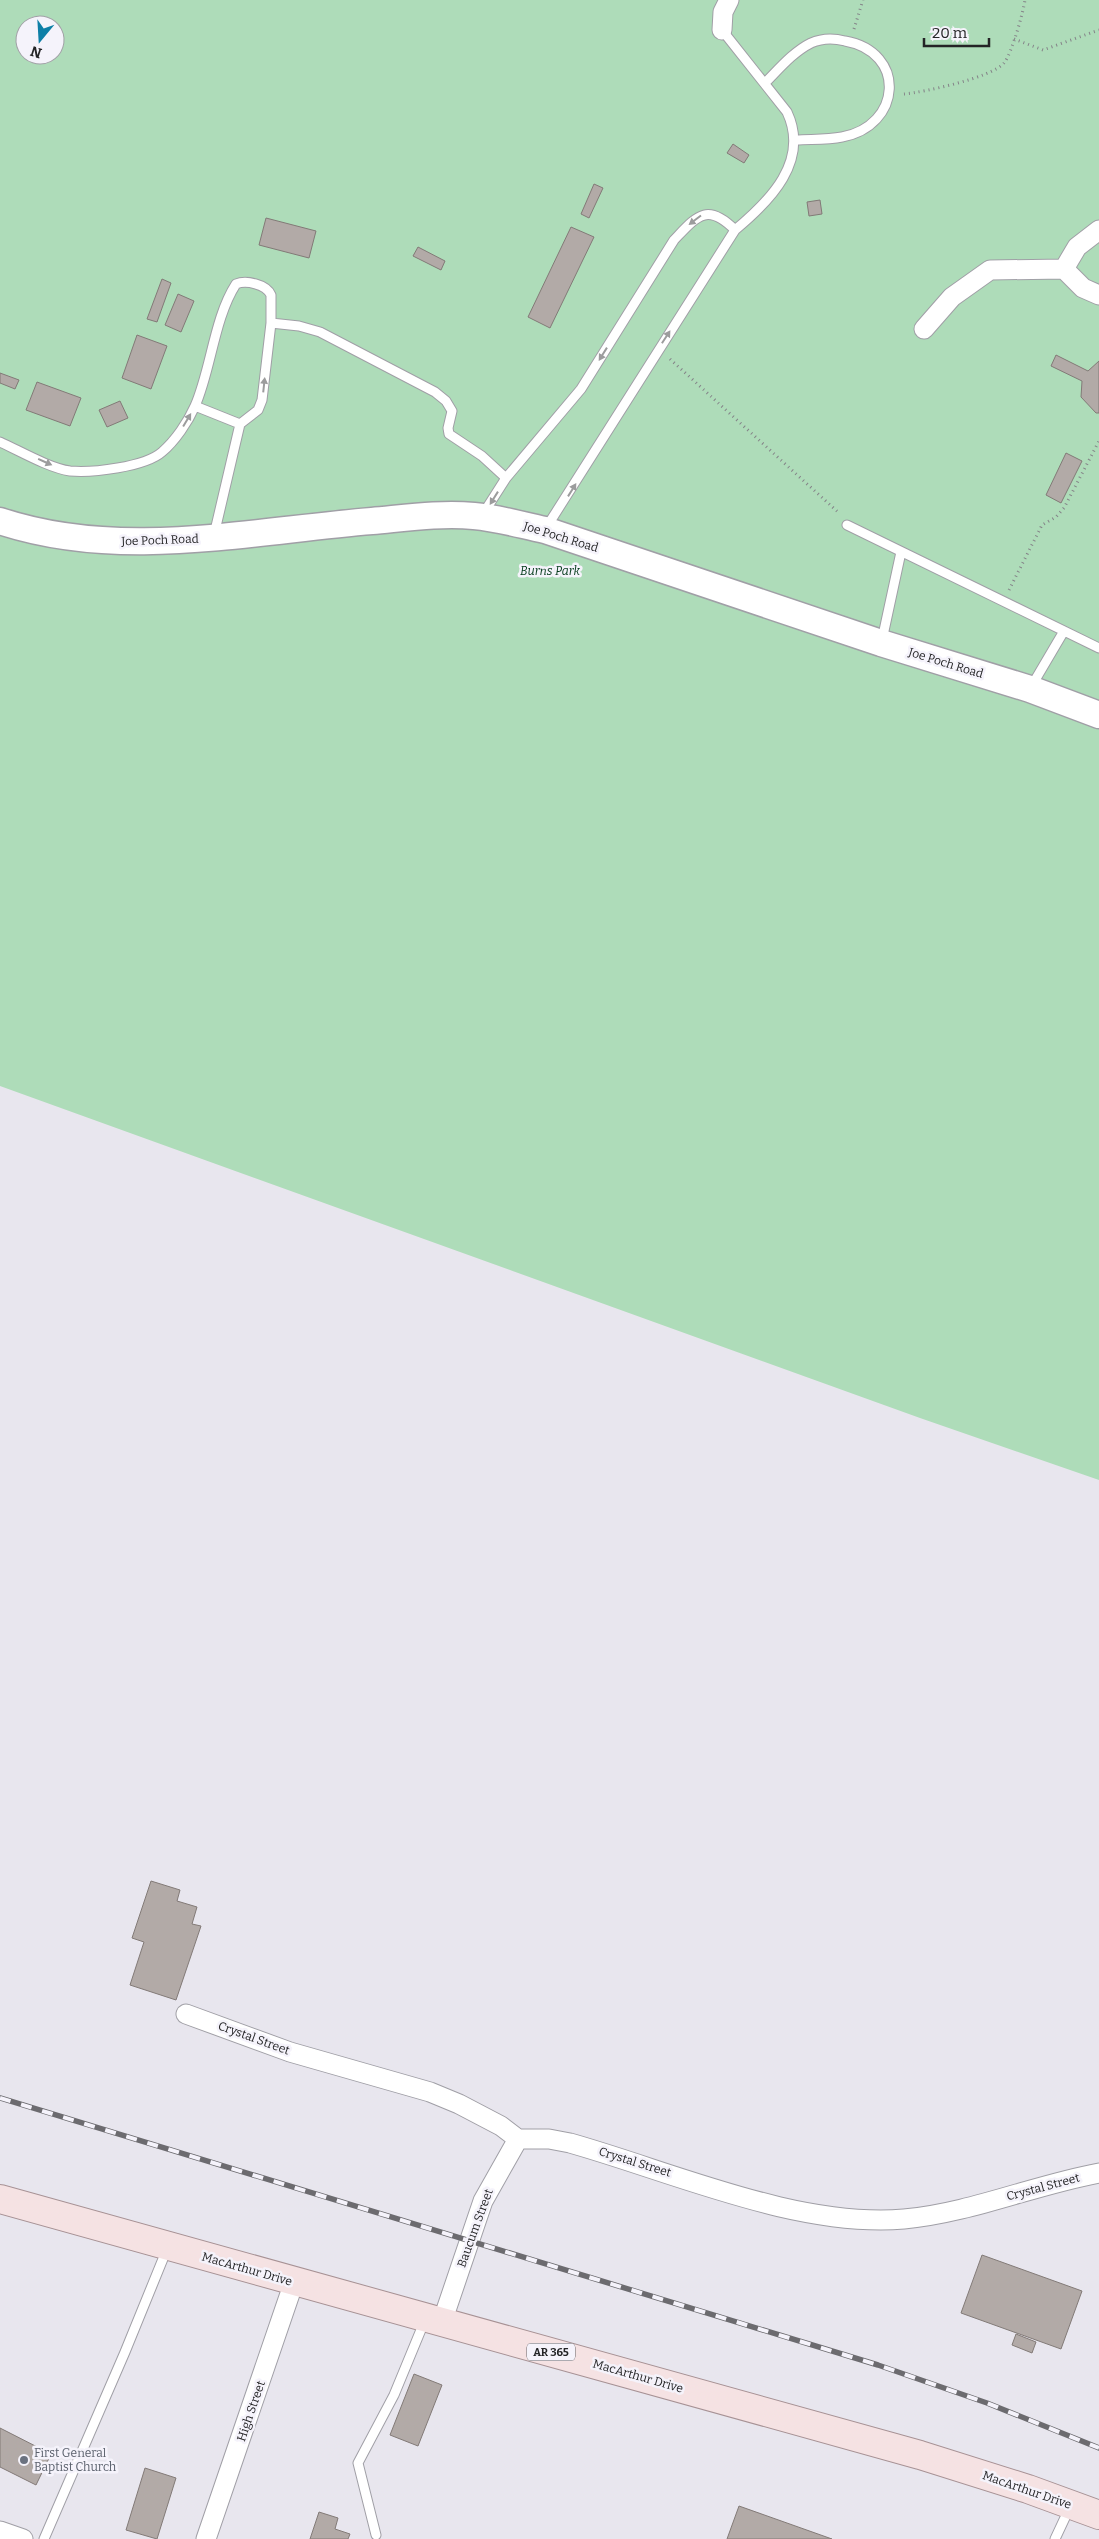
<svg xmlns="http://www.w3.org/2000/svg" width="1099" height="2539" font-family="Bitter,serif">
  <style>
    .green { fill: #aedcb9; fill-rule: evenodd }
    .building { fill: #b2aaa7; stroke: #827a77 }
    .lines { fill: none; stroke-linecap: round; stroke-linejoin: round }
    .lane-casing { stroke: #a09fa6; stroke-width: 11 }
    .street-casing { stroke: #a09fa6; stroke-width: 21 }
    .secondary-casing { stroke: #a09fa6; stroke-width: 29 }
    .primary-casing { stroke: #a79295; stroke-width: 30 }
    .path { stroke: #848388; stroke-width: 3; stroke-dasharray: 1 4; stroke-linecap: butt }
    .lane { stroke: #fff; stroke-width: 9 }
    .street { stroke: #fff; stroke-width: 19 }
    .secondary { stroke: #fff; stroke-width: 26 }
    .primary { stroke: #f5e2e3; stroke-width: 28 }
    .rail-casing { stroke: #6c6b6f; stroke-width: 5.5 }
    .rail { stroke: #f5f3fb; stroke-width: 4; stroke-dasharray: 11; stroke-linecap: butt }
    .oneway { fill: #9c9c9d }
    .worship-dot { fill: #6b7280; stroke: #f5f3fb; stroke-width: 2 }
    .labels { text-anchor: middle; stroke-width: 5; stroke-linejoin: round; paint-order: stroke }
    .shield { fill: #f5f3fb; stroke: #636266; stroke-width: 1 }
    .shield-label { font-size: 11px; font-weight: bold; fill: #242426 }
    .street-label { font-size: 12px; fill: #242426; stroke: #f5f3fb }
    .park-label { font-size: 12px; font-style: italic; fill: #003818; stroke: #f5f3fb }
    .worship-label { font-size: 12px; fill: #5b616d; stroke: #f5f3fb; text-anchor: start }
  </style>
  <rect width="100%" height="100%" fill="#e8e6ee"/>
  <path class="green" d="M0,0h1099v1480l-179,-62 -920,-332zM25,25h30v30h-30z"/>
  <path class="building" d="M733,144l16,11 -5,8 -17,-10z
    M594,184l9,4 -14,30 -8,-4z
    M820,200l2,14 -13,2 -2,-14z
    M266,218l50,13 -7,27 -50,-13z
    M571,227l23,10 -44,91 -22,-11z
    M418,247l27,14 -4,9 -28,-14z
    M162,279l9,4 -14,39 -10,-3z
    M178,294l16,7 -13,31 -16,-7z
    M137,335l30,11 -16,43 -29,-11z
    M1056,355l32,16 11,-10v52h-3l-15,-16 1,-16 -31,-15z
    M0,373l19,7 -4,9 -15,-6z
    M37,382l44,16 -11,28 -44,-16z
    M120,401l8,17 -21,9 -8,-17z
    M1066,453l16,8 -21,42 -15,-8z
    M151,1881l29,9 -3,11 20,6 -5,17 9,2 -25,74 -46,-15 14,-43 -12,-4z
    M982,2255l100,36 -21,58 -100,-36z
    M1016,2334l20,8 -4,11 -20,-8z
    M414,2374l28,11 -24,61 -28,-11z
    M0,2428l51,26 -15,31 -36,-18z
    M145,2468l31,10 -19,61 -31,-9z
    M739,2506l93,33h-105z
    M319,2512l19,6 -3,11 15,5 -2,5h-38z"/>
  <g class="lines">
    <g class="lane-casing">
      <path id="lane" d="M765,83c14,-14 28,-31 46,-40 11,-5 23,-5 34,-2 62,11 57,85 -3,96 -15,3 -31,2 -46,3
        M271,323l28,3 21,6 115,60 11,9 6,10 -4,17 1,6 33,22 24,22
        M195,406l45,18 -26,111
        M0,442c20,9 49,26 70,29 22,2 75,-4 92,-19 13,-11 26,-30 33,-46 16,-36 19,-88 41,-122 10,-4 30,0 35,11v28l-9,77 -4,10 -18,14
        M483,514l23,-36 75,-89 93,-149c23,-24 33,-38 61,-10
        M847,525l252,123
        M546,528l189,-298c35,-29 75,-69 52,-118l-65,-82
        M882,640l19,-88
        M1031,687l33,-56
        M376,2535l-18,-72 36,-68 31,-75
        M44,2539l81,-187 42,-103
        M1055,2539l15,-32"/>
    </g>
    <g class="street-casing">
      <path id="street" d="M722,30l1,-18 6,-12
        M1064,269l13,-22 22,-17
        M1064,269l19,19 16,7
        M924,329l28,-32 38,-27 74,-1
        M186,2014l104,38 140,40 29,12 42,22 17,13h31l21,4c103,29 227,85 334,76 66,-6 130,-34 195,-46
        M442,2322l41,-121 35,-62
        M0,2531l23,8
        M206,2539l88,-257"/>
    </g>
    <g class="secondary-casing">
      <path id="secondary" d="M0,521c121,40 249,10 372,0 34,-3 68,-8 102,-5 24,2 47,9 71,14l336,113 149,46 69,26"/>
    </g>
    <g class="primary-casing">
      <path id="primary" d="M0,2199l920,256 108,34 71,26"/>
    </g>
    <path class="path" d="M854,29l9,-29
      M1014,39l29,11 56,-20
      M904,94c20,-2 87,-16 100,-31 8,-10 19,-50 21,-63
      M670,359l169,154
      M1009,590l33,-65 14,-8 8,-9 35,-67"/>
    <use href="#lane" class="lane"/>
    <use href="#street" class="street"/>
    <use href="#secondary" class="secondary"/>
    <use href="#primary" class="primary"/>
    <g class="rail-casing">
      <path id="rail" d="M0,2098l878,267 109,38 112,45"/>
    </g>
    <use href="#rail" class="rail"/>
  </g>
  <defs><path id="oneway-solid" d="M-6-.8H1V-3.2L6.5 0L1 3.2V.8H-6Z" transform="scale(1.25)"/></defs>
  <g class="oneway">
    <use href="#oneway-solid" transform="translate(695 220) rotate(143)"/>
    <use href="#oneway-solid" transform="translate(666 337) rotate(-57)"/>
    <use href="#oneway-solid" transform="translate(603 354) rotate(122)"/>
    <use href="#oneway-solid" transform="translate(264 385) rotate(-84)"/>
    <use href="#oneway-solid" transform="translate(187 420) rotate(-59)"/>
    <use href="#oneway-solid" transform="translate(45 462) rotate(24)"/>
    <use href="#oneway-solid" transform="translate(572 490) rotate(-58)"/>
    <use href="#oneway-solid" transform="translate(494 498) rotate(122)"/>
  </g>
  <circle class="worship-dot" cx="24" cy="2460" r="5"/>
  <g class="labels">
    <rect class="shield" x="527" y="2343.5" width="48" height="17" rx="4"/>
    <g class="shield-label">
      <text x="551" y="2356">AR 365</text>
    </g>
    <g class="street-label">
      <text transform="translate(561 537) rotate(17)" y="4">Joe Poch Road</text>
      <text transform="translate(160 540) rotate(-2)" y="4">Joe Poch Road</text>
      <text transform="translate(946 663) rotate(17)" y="4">Joe Poch Road</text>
      <text transform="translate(254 2038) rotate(20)" y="4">Crystal Street</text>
      <text transform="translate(635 2162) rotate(17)" y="4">Crystal Street</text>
      <text transform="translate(1043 2187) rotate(-15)" y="4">Crystal Street</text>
      <text transform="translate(475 2228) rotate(-70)" y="4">Baucum Street</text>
      <text transform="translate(247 2269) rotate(16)" y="4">MacArthur Drive</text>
      <text transform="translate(638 2376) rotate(16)" y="4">MacArthur Drive</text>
      <text transform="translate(251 2411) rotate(-71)" y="4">High Street</text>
      <text transform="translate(1027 2490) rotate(19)" y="4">MacArthur Drive</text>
    </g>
    <g class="park-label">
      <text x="550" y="575">Burns Park</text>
    </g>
    <g class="worship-label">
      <text x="34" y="2457">First General<tspan x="34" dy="14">Baptist Church</tspan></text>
    </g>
  </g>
  <g transform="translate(40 40) rotate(198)"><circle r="24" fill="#f5f3fb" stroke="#a1a0a6"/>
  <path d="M0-4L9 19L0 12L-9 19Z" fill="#0e7fa7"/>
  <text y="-8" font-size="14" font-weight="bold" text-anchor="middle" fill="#242426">N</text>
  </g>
  <path d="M924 38v8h65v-8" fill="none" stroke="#242426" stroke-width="2.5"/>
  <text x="932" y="38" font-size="15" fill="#242426" stroke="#f5f3fb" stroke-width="4" paint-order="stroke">20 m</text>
</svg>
